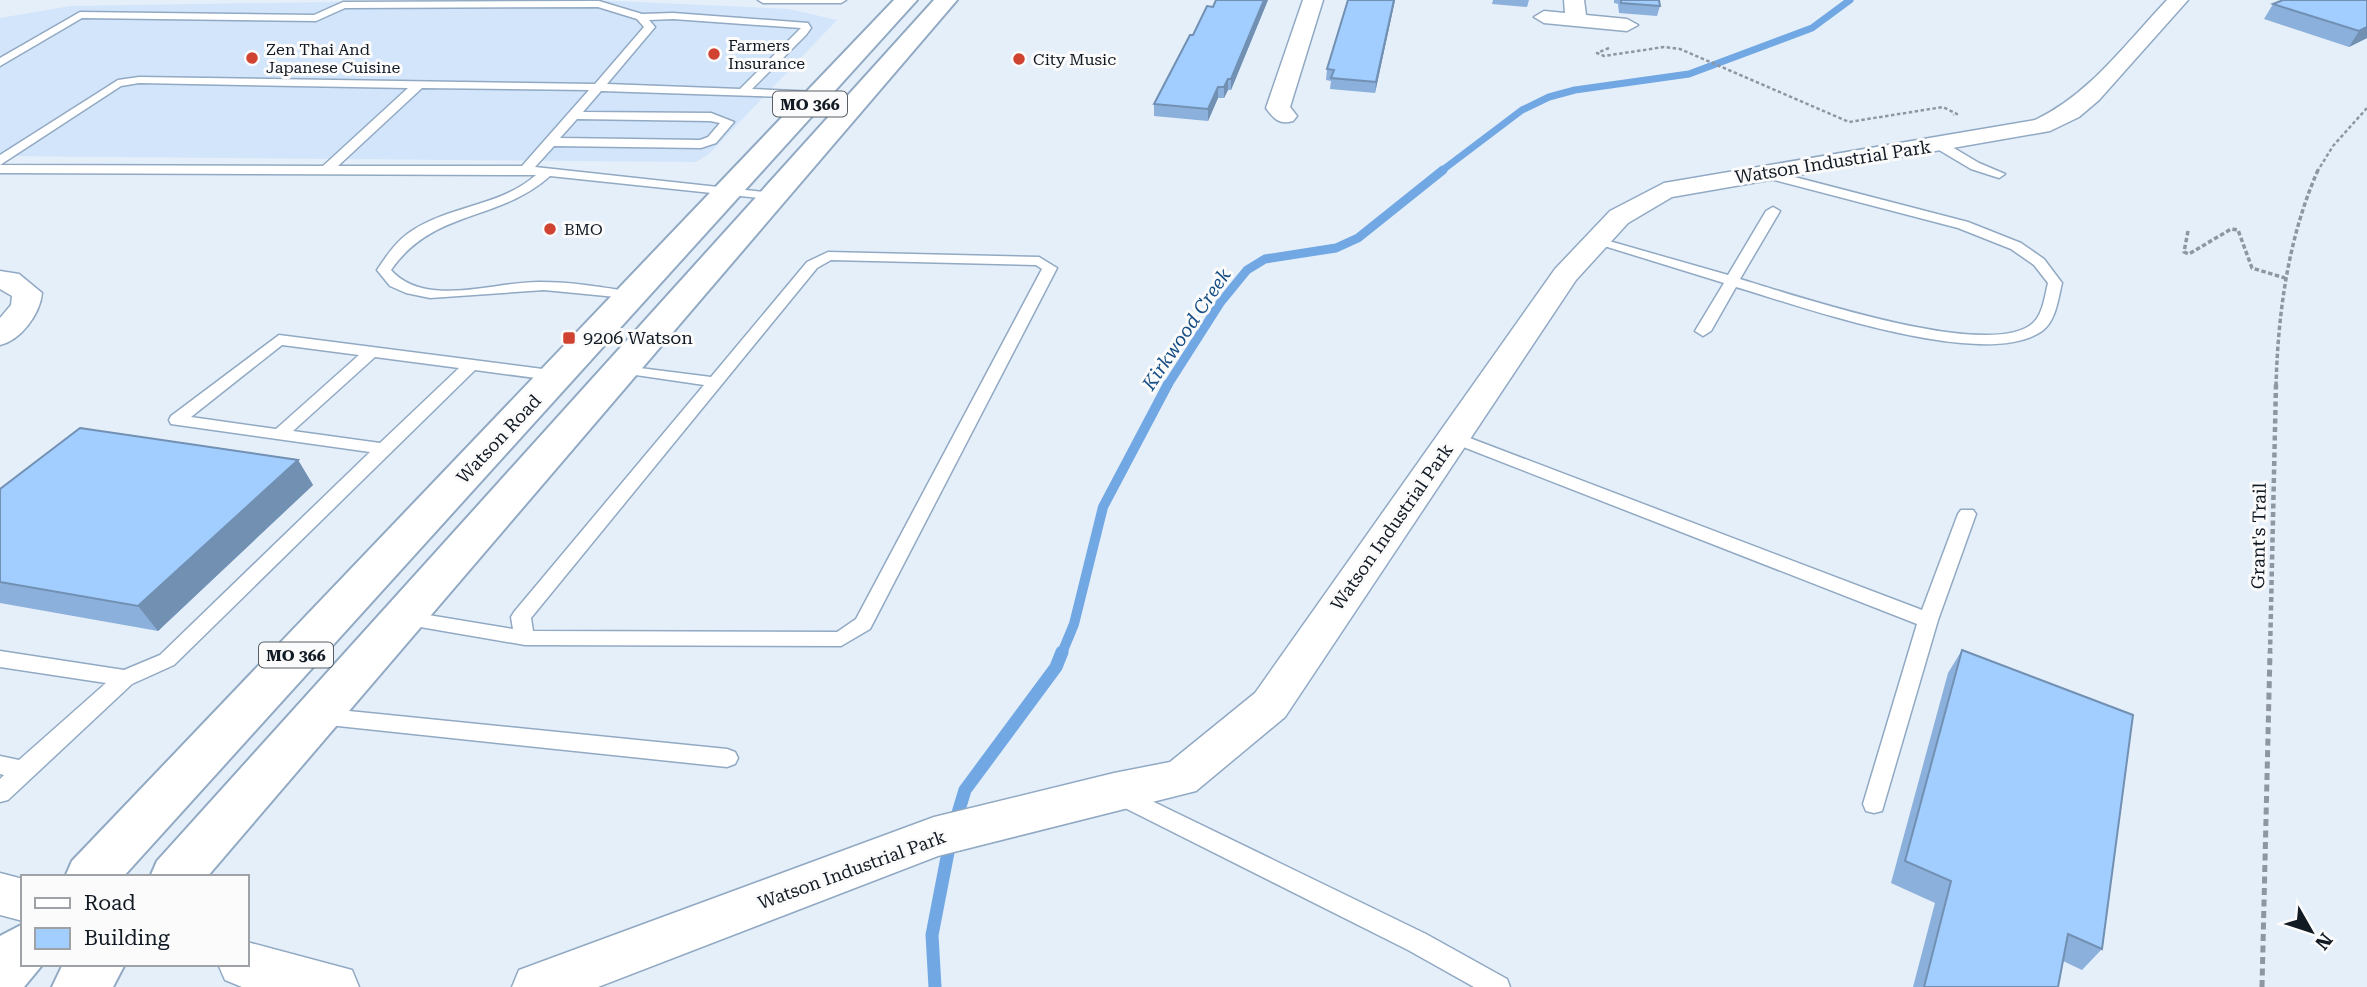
<svg xmlns="http://www.w3.org/2000/svg" width="2367" height="987" font-family="'Roboto Serif',serif">
  <style>
    .built { fill: #d3e5fa }
    .lines { fill: none; stroke-linecap: round; stroke-linejoin: round }
    .stream-far3 { stroke: #71a7e3; stroke-width: 7 }
    .stream-far2 { stroke: #71a7e3; stroke-width: 9 }
    .stream-far1 { stroke: #71a7e3; stroke-width: 10 }
    .stream { stroke: #71a7e3; stroke-width: 13 }
    .service-casing { stroke: #91a9c3; stroke-width: 3 }
    .minor-casing { stroke: #91a9c3; stroke-width: 3 }
    .primary-casing { stroke: #91a9c3; stroke-width: 4 }
    .path-far3 { stroke: #8e97a1; stroke-width: 2.5; stroke-dasharray: 3.5 2.5; stroke-linecap: butt }
    .path-far2 { stroke: #8e97a1; stroke-width: 3.5; stroke-dasharray: 4.5 2.5; stroke-linecap: butt }
    .path-far1 { stroke: #8e97a1; stroke-width: 4.5; stroke-dasharray: 5 3.5; stroke-linecap: butt }
    .path { stroke: #8e97a1; stroke-width: 5; stroke-dasharray: 7 4.5; stroke-linecap: butt }
    .service { fill: #fff; fill-rule: evenodd }
    .minor { fill: #fff; fill-rule: evenodd }
    .primary { fill: #fff; fill-rule: evenodd }
    .wall { fill: #8bb0db }
    .shaded-wall { fill: #7190b2 }
    .building { fill: #a2cdff; stroke: #7190b2; stroke-width: 2 }
    .poi-dot { fill: #d04331; stroke: #fbfbfb; stroke-width: 2.5 }
    .labels { text-anchor: middle; stroke-width: 6; stroke-linejoin: round; paint-order: stroke }
    .far-poi-label { font-size: 16px; fill: #121a24; stroke: #fbfbfb; text-anchor: start }
    .shield { fill: #fbfbfb; stroke: #585e64; stroke-width: 2 }
    .shield-label { font-size: 16px; font-weight: bold; fill: #121a24 }
    .street-label { font-size: 18px; fill: #121a24; stroke: #fbfbfb }
    .poi-label { font-size: 18px; fill: #121a24; stroke: #fbfbfb; text-anchor: start }
    .water-label { font-size: 19px; font-style: italic; fill: #174e85; stroke: #fbfbfb }
  </style>
  <rect width="100%" height="100%" fill="#e5effa"/>
  <path class="built" d="M456,0h137l196,9 48,11 -128,134 -13,8 -696,-6v-138l71,-12z"/>
  <g class="lines">
    <path class="stream-far3" d="M1440,172l82,-62 27,-13 26,-7 114,-16 123,-46 38,-28"/>
    <path class="stream-far2" d="M1167,386l53,-83 27,-33 18,-11 71,-11 22,-10 85,-68"/>
    <path class="stream-far1" d="M1062,653l12,-29 29,-117 65,-123"/>
    <path class="stream" d="M955,823l10,-33 91,-123 6,-15
      M935,987l-3,-52 18,-93"/>
    <g class="service-casing">
      <path id="service" d="M758,0h88l-5,3h-78z
        M599,1l43,13 31,-1 135,10 3,5 -5,7 -54,54 66,3 6,3 -6,3 -217,-7 -18,21 128,1 23,9 -18,21 -15,5 -147,-2 -19,21 238,26 5,1v6l-228,-24c-51,46 -117,33 -159,94 35,39 104,11 150,12 31,0 61,5 91,10l5,1v6l-93,-9 -114,8 -24,-5 -16,-7 -13,-16c10,-15 20,-30 36,-40 39,-25 88,-24 123,-55l-536,-2v-8l323,1 85,-78 -269,-5 -18,3 -121,79v-10l118,-75 21,-3 456,7 49,-57 -7,-8 -39,-12 -253,1 -29,13 -234,-3 -82,48v-8l80,-46 234,3 29,-13zM673,19l128,9 -61,61 -133,-5 48,-57 -6,-7zM422,88l167,2 -67,76h-184zM577,119l133,2 10,2 -12,14 -8,3 -140,-2z
        M1934,141h8l37,22 26,11 -6,4 -28,-9 -37,-22z
        M1764,169l204,53 53,21 23,16 18,24c-4,16 -6,38 -20,48 -57,41 -242,-25 -306,-44l-25,44 -8,5 -8,-5 29,-48 -136,-42 7,-4 133,38 38,-64 7,-4 7,4 -40,68c54,16 250,83 293,44 10,-9 12,-28 15,-40l-14,-18 -23,-16 -53,-21 -199,-52 -1,-3z
        M828,252l211,5 18,11 -187,361 -29,17 -316,-1 -128,-22 -3,-5 3,-5 7,-2 109,18 -2,-12 3,-5 190,-227 -82,-12 -8,-5 2,-3 95,12 96,-115zM831,260l205,5 6,4 -186,350 -19,13 -304,-1 -2,-13 286,-350z
        M279,335l279,36 8,5 -8,5 -83,-11 -301,295 -42,19 -124,116 -8,2v-23l4,-4 -4,-1v-18l19,4 87,-77 -106,-16v-16l124,19 36,-15 210,-203 -199,-28 -2,-4 2,-4zM282,345l77,10 -83,74 -85,-12zM375,357l84,11 -79,75 -87,-12z
        M1454,432l468,178 36,-96 3,-4h12l3,4 -38,106 -56,191 -8,2 -8,-2 -3,-7 54,-180 -469,-183 -2,-4z
        M319,708l408,41 8,3 3,6 -3,6 -8,3 -408,-43 -7,-2 -3,-6 3,-6z
        M1121,786l305,148 81,45 3,8h-36l-66,-37 -295,-148 -3,-7 3,-7z"/>
    </g>
    <g class="minor-casing">
      <path id="minor" d="M1303,0h20l-33,107 7,9 -4,5c-14,4 -19,-2 -27,-13z
        M1564,0h20l2,15 41,4 11,6 -11,6 -83,-8 -10,-6 10,-6 21,2z
        M2167,0h21l-89,100 -20,17 -29,14 -378,66 -44,26 -52,57 -291,437 -89,74 -258,65 -340,131h-86l7,-17 415,-153 180,-44 56,-11 85,-69 300,-424 55,-58 54,-28 371,-63c54,-25 91,-77 132,-120z
        M0,271l19,3 23,19c-2,21 -21,47 -42,52v-27l11,-13 1,-9 -12,-7z
        M0,873l23,6v42l-23,-6z
        M247,942l105,28 7,17h-117l-17,-7 -7,-16h29z"/>
    </g>
    <g class="primary-casing">
      <path id="primary" d="M894,0h23l-794,877h-58l7,-16z
        M934,0h23l-750,877h-57l7,-16z
        M23,924v40h20l-19,23h-24v-51z
        M63,964h62l-12,23h-61z"/>
    </g>
    <path class="path-far3" d="M1609,48l-12,5 7,3 60,-9 16,2 169,73 94,-15 14,7 -4,1
      M2317,172l16,-26 34,-38"/>
    <path class="path-far2" d="M2188,231l-4,21 5,2 42,-25 7,1 14,38 33,10
      M2276,386c2,-73 12,-148 42,-216"/>
    <path class="path-far1" d="M2270,653l6,-269"/>
    <path class="path" d="M2262,987l8,-335"/>
    <use href="#service" class="service"/>
    <use href="#minor" class="minor"/>
    <use href="#primary" class="primary"/>
  </g>
  <path class="wall" d="M1268,0l-37,90h-3l-4,8h-6l-10,23 -54,-5v-12l59,-97z
    M1395,0l-20,93 -45,-4 1,-8 -5,-1 1,-11z
    M1493,0h36l-2,7 -35,-3z
    M1614,0h45l1,6 -3,10 -38,-3 -1,-9 -4,-1z
    M2367,0v38l-18,9 -85,-28 9,-15z
    M298,460l15,25 -155,146 -158,-28v-114z
    M1962,650l140,299 -20,21 -19,-9 -5,26h-145l22,-84 -44,-20 57,-210z"/>
  <path class="shaded-wall" d="M1264,0h4l-37,90v-11z
    M1394,0h1l-20,93 1,-11z
    M2367,27v11l-18,9 10,-16z
    M1228,79v11l-4,8v-11z
    M1218,87v11l-10,23v-12z
    M298,460l15,25 -155,146 -20,-25z"/>
  <path class="building" d="M1216,0h48l-33,79h-3l-4,8h-6l-10,22 -54,-5 36,-69h3l14,-29 6,1z
    M1348,0h46l-18,82 -45,-4 3,-8 -7,-1z
    M1621,0h38l1,6 -39,-3z
    M2283,0h84v27l-8,4 -86,-27z
    M80,428l218,32 -160,146 -138,-24v-93z
    M1962,650l171,65 -31,234 -34,-15 -10,53h-134l27,-106 -46,-20z"/>
  <g class="poi-dot">
    <circle cx="714" cy="54" r="7"/>
    <circle cx="252" cy="58" r="7"/>
    <circle cx="1019" cy="59" r="7"/>
    <circle cx="550" cy="229" r="7"/>
    <rect x="562" y="331" width="14" height="14" rx="3.5"/>
  </g>
  <g class="labels">
    <g class="far-poi-label">
      <text x="728" y="51">Farmers<tspan x="728" dy="18">Insurance</tspan></text>
      <text x="266" y="55">Zen Thai And<tspan x="266" dy="18">Japanese Cuisine</tspan></text>
      <text x="1033" y="65">City Music</text>
      <text x="564" y="235">BMO</text>
    </g>
    <g class="shield">
      <rect x="773" y="91.5" width="74" height="25" rx="5"/>
      <rect x="259" y="642.5" width="74" height="25" rx="5"/>
    </g>
    <g class="shield-label">
      <text x="810" y="110">MO 366</text>
      <text x="296" y="661">MO 366</text>
    </g>
    <g class="street-label">
      <text transform="translate(1833 162) rotate(-9)" y="6">Watson Industrial Park</text>
      <text transform="translate(499 439) rotate(-47)" y="6">Watson Road</text>
      <text transform="translate(1392 527) rotate(-55)" y="6">Watson Industrial Park</text>
      <text transform="translate(2259 536) rotate(-89)" y="6">Grant's Trail</text>
      <text transform="translate(852 870) rotate(-20)" y="6">Watson Industrial Park</text>
    </g>
    <g class="poi-label">
      <text x="583" y="344">9206 Watson</text>
    </g>
    <g class="water-label">
      <text transform="translate(1186 329) rotate(-56)" y="7">Kirkwood Creek</text>
    </g>
  </g>
  <rect x="21" y="875" width="228" height="91" fill="#fbfbfb" stroke="#9ea1a5" stroke-width="2"/>
  <rect x="35" y="898" width="35" height="10" fill="#ffffff" stroke="#9ea1a5" stroke-width="2"/>
  <text x="84" y="910" font-size="21" fill="#121a24">Road</text>
  <rect x="35" y="928" width="35" height="21" fill="#a2cdff" stroke="#9ea1a5" stroke-width="2"/>
  <text x="84" y="945" font-size="21" fill="#121a24">Building</text>
  <g transform="translate(2311 931) rotate(129)" stroke="#fbfbfb" stroke-width="5" paint-order="stroke">
  <path d="M0-5L12 26L0 18L-12 26Z" fill="#121a24"/>
  <text y="-10" font-size="19" font-weight="bold" text-anchor="middle" fill="#121a24">N</text>
  </g>
</svg>
